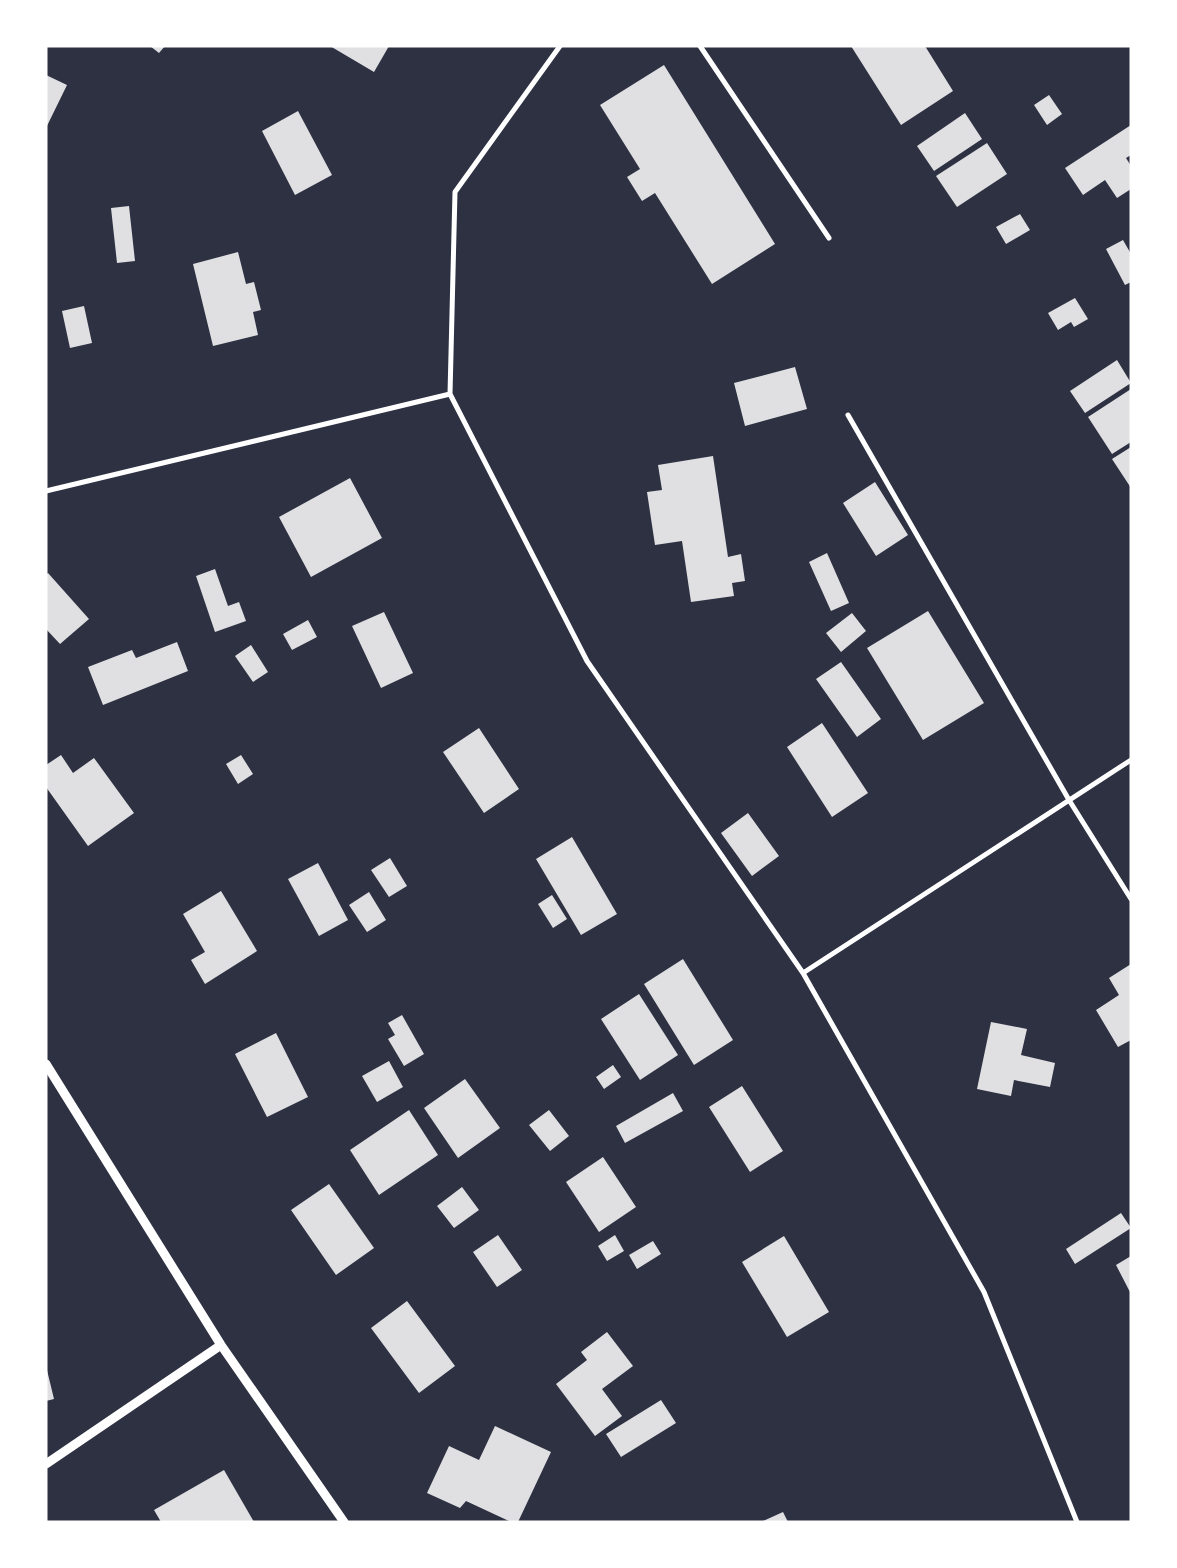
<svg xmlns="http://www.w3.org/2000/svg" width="1177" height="1568" font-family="Mulish,sans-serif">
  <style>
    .building { fill: #e0e0e3 }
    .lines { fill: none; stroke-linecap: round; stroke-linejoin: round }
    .minor { stroke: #fff; stroke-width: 5 }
    .tertiary { stroke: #fff; stroke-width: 9 }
  </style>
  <rect width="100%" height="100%" fill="#2d3142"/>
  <path class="building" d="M150,46h15l-6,7z
    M330,46h59l-15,26z
    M851,46h74l28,45 -52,34z
    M664,65l111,179 -63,40 -57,-91 -13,8 -15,-24 13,-8 -40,-64z
    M46,75l21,10 -21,43z
    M1049,95l13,19 -15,11 -13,-20z
    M298,111l34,64 -37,20 -33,-64z
    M965,113l17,26 -48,32 -17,-25z
    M1131,125v30l-5,3 5,8v23l-14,9 -12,-18 -22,15 -18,-27z
    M987,143l20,31 -50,33 -21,-31z
    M129,206l6,55 -18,2 -6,-55z
    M1020,214l10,16 -24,14 -10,-17z
    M1123,240l8,14v28l-6,3 -19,-36z
    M238,252l8,32 8,-2 7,28 -8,2 5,23 -45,11 -20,-82z
    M1075,298l13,21 -14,8 -3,-5 -13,8 -10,-17z
    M84,306l8,37 -22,5 -8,-37z
    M1117,360l14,23 -46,30 -15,-22z
    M795,367l12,42 -62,17 -11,-43z
    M1131,389v53l-19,12 -24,-37z
    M1131,447v41l-19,-29z
    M713,456l15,101 13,-3 4,27 -13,2 2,13 -43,6 -9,-61 -27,4 -8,-53 15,-2 -4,-25z
    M350,478l32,60 -71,39 -32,-60z
    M875,482l33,53 -32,21 -33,-53z
    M827,553l22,50 -18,8 -22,-49z
    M215,569l13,37 11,-4 7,19 -31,11 -19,-56z
    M48,573l41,46 -29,25 -14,-15v-54z
    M928,611l56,92 -61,37 -56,-92z
    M384,612l29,61 -32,15 -29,-62z
    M852,613l14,18 -25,21 -15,-19z
    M308,620l9,17 -25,13 -9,-16z
    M177,642l11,29 -85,34 -15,-38 44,-17 4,8z
    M251,645l17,27 -15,10 -18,-26z
    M841,662l40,57 -24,18 -41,-58z
    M822,723l46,70 -36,24 -45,-70z
    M479,728l40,61 -35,24 -41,-61z
    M61,755l12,18 21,-15 40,55 -46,33 -42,-59v-22z
    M241,755l12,19 -15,10 -12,-20z
    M748,813l31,43 -27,20 -31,-43z
    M572,837l45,77 -36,21 -45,-76z
    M390,858l17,28 -18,11 -18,-27z
    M318,863l30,57 -29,16 -31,-57z
    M221,891l36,60 -52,33 -14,-24 14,-8 -22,-38z
    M369,892l17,28 -19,12 -18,-27z
    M552,895l15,24 -14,9 -15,-24z
    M683,959l50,81 -39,25 -50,-81z
    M1131,964v76l-13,7 -22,-37 23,-15 -10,-17z
    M639,994l39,61 -38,25 -39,-61z
    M402,1015l22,39 -20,12 -16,-27 7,-4 -7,-12z
    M991,1022l36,7 -6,26 34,8 -5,24 -36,-7 -3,16 -34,-7z
    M276,1033l32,64 -41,20 -32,-63z
    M389,1061l14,26 -26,15 -15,-26z
    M613,1065l8,12 -17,12 -8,-12z
    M465,1079l35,49 -42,30 -34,-50z
    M742,1086l41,65 -33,21 -41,-65z
    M673,1093l10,18 -58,32 -9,-17z
    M409,1110l29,45 -59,40 -29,-45z
    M549,1110l20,26 -19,15 -21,-26z
    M603,1157l33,50 -37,25 -33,-50z
    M329,1184l45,64 -38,27 -45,-65z
    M462,1187l17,23 -25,18 -17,-22z
    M1121,1213l10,15 -56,36 -9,-15z
    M498,1235l24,35 -25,17 -24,-35z
    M615,1235l9,16 -17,10 -9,-15z
    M784,1236l45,76 -42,25 -45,-75z
    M653,1241l8,13 -24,15 -8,-14z
    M1131,1256v38l-15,-29z
    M407,1301l48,65 -36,27 -48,-65z
    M607,1332l26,34 -31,23 20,27 -27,20 -39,-52 31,-24 -6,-8z
    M46,1366l8,33 -8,2z
    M661,1400l15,23 -55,34 -15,-23z
    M495,1426l56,26 -33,70h-7l-45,-21 -6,7 -33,-15 22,-47 30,14z
    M224,1470l30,52h-93l-7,-12z
    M783,1512l5,10h-27z"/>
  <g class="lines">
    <path class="minor" d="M560,46l-105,146 -5,202 137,267 216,312 181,319 93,230
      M700,46l129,192
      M848,415l221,385 62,99
      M46,491l404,-97
      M803,973l328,-213"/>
    <path class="tertiary" d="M46,1064l175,281 123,177
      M46,1464l175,-119"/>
  </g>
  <rect width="1177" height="1568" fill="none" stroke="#ffffff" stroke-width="95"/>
</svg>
